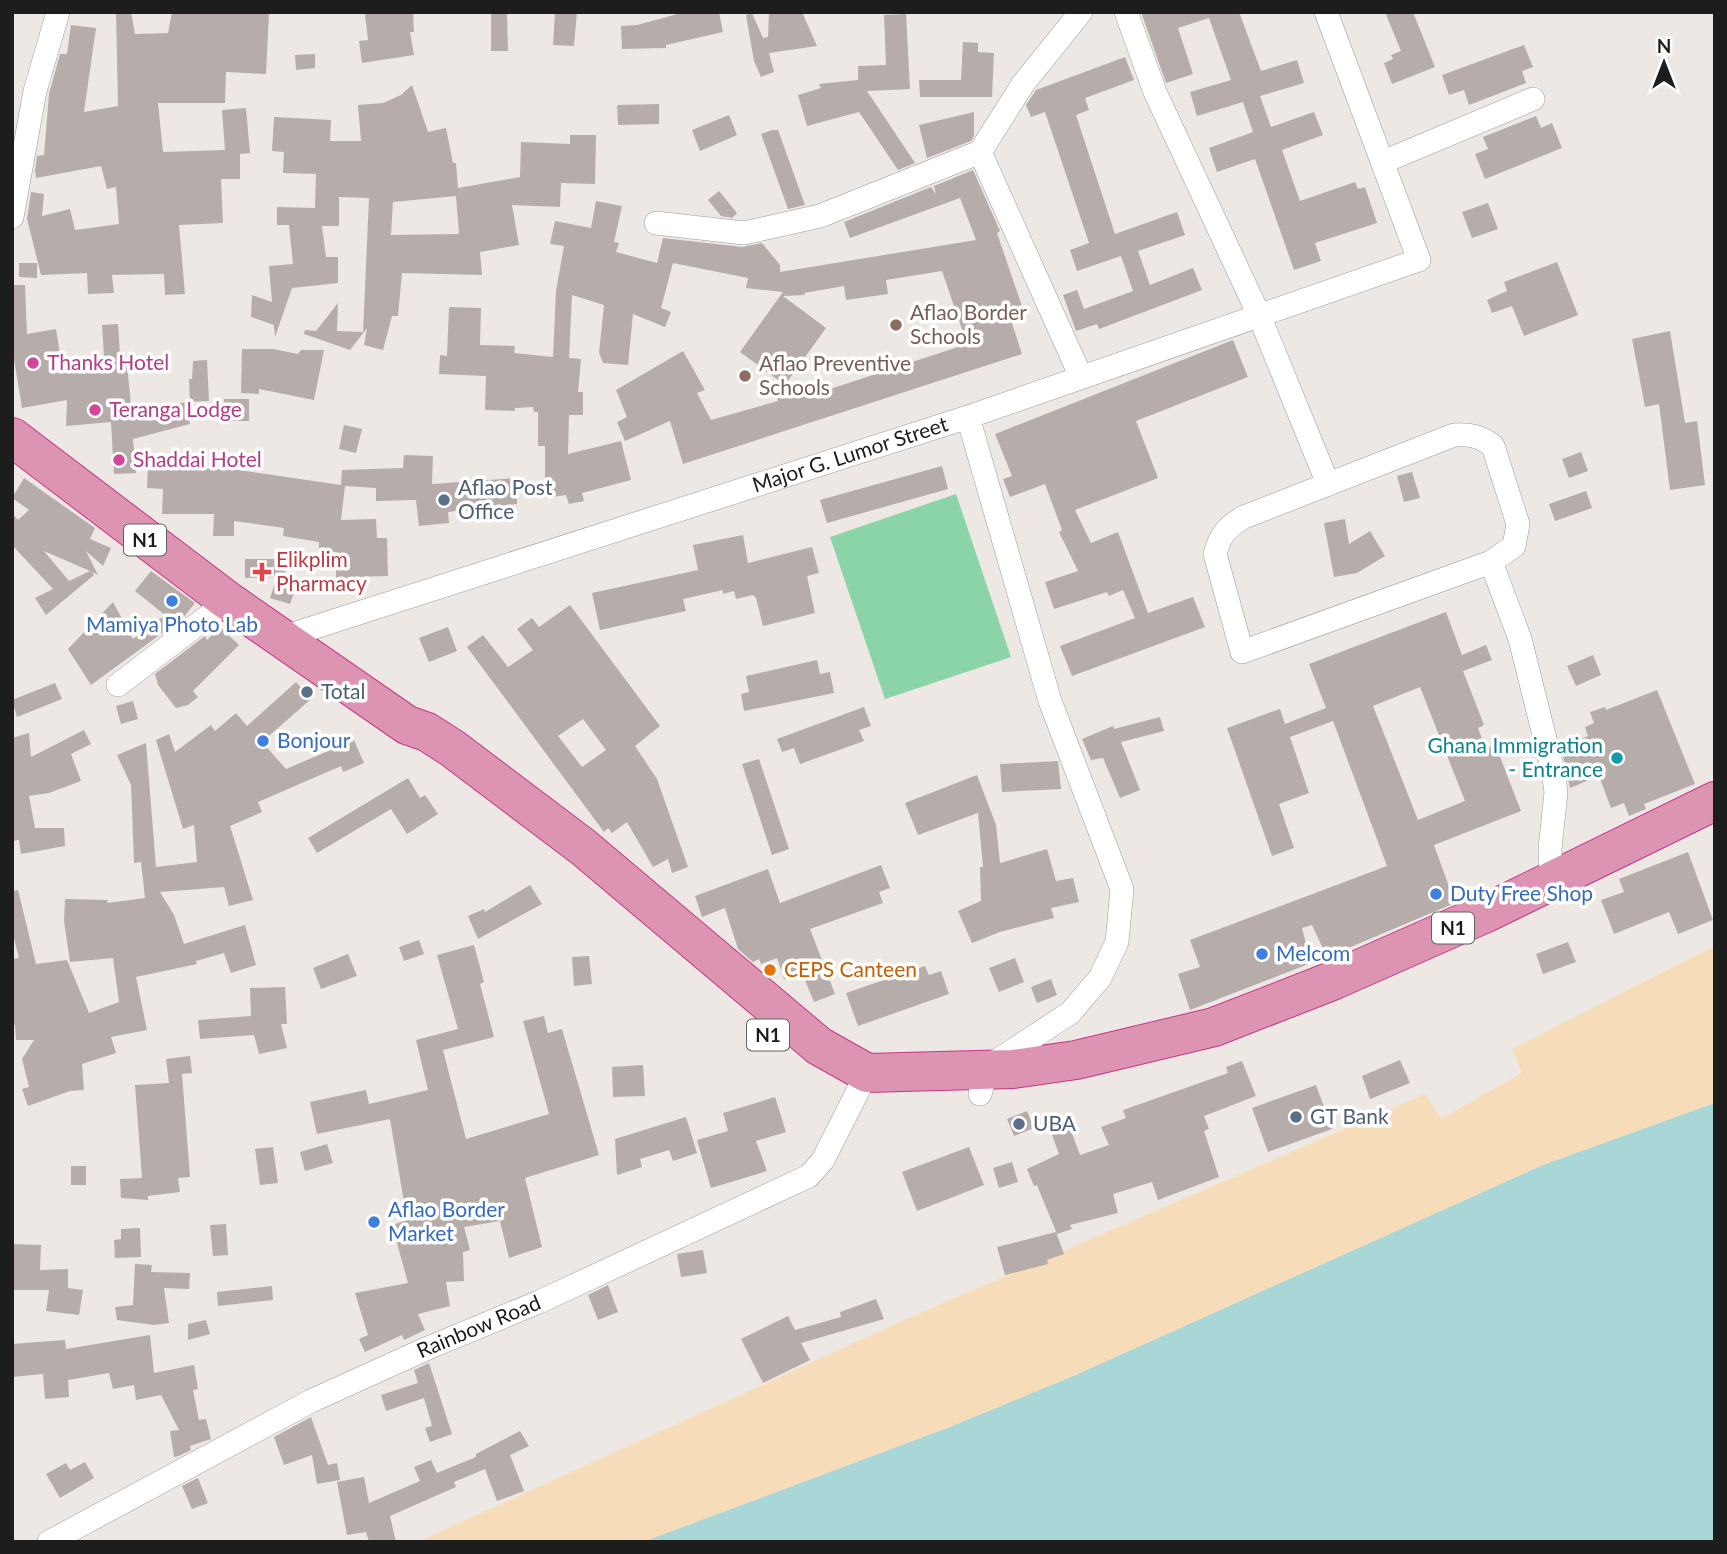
<svg xmlns="http://www.w3.org/2000/svg" width="1727" height="1554" font-family="Lato,sans-serif">
  <style>
    .sand { fill: #f7dcb9 }
    .pitch { fill: #8bd4a7 }
    .water { fill: #a9d6d6 }
    .building { fill: #b6adaa; fill-rule: evenodd }
    .lines { fill: none; stroke-linecap: round; stroke-linejoin: round }
    .street-casing { stroke: #9a9a9a; stroke-width: 24 }
    .highway-casing { stroke: #c53787; stroke-width: 40 }
    .street { stroke: #fff; stroke-width: 23 }
    .highway { stroke: #dc94b2; stroke-width: 38 }
    .education-dot { fill: #8d6e63; stroke: #fff; stroke-width: 2.5 }
    .hotel-dot { fill: #d1479c; stroke: #fff; stroke-width: 2.5 }
    .service-dot { fill: #5c6f8a; stroke: #fff; stroke-width: 2.5 }
    .health-dot { fill: #e0444e; stroke: #fff; stroke-width: 2.5 }
    .shop-dot { fill: #3f7fe0; stroke: #fff; stroke-width: 2.5 }
    .culture-dot { fill: #0f9aa8; stroke: #fff; stroke-width: 2.5 }
    .food-dot { fill: #e8710a; stroke: #fff; stroke-width: 2.5 }
    .labels { text-anchor: middle; stroke-width: 7; stroke-linejoin: round; paint-order: stroke }
    .shield { fill: #fff; stroke: #616161; stroke-width: 2 }
    .shield-label { font-size: 19px; font-weight: bold; fill: #1d1d1d }
    .education-label { font-size: 21px; fill: #785e54; stroke: #fff; text-anchor: start }
    .hotel-label { font-size: 21px; fill: #b23c85; stroke: #fff; text-anchor: start }
    .street-label { font-size: 21px; fill: #1d1d1d; stroke: #fff }
    .service-label { font-size: 21px; fill: #4e5e75; stroke: #fff; text-anchor: start }
    .health-label { font-size: 21px; fill: #be3a42; stroke: #fff; text-anchor: start }
    .shop-label { font-size: 21px; fill: #366cbe; stroke: #fff; text-anchor: start }
    .culture-label { font-size: 21px; fill: #0d838f; stroke: #fff; text-anchor: end }
    .food-label { font-size: 21px; fill: #c56008; stroke: #fff; text-anchor: start }
  </style>
  <rect width="100%" height="100%" fill="#ede8e4"/>
  <path class="sand" d="M1715,946v157l-172,62 -467,210 -126,52 -307,115h-225l491,-224 516,-224 16,25 81,-46 -10,-24z"/>
  <path class="pitch" d="M956,494l55,163 -126,42 -55,-162z"/>
  <path class="water" d="M1715,1103v439h-1072l307,-115 126,-52 467,-210z"/>
  <path class="building" d="M116,12h15l4,22 33,-1 4,-21 97,2 -3,60 -40,-2 -1,31h-67l5,49 62,-2 -3,-40 24,-2 4,45 -10,1v25h-19l2,44 -44,2 6,69 -20,1 -1,-21 -52,1 2,18 -26,1 -1,-21 -46,2 -14,-56 4,-27 13,2 -2,22 28,-7 5,21 44,-6 -3,-37 -9,2 -6,-23 -65,12 -1,-7 2,-15 7,-1 5,-61 11,-40h7l4,-29 25,3 -12,84 34,-6z
    M413,12l1,20h-4l4,23 -52,8 -3,-22 9,-1 -3,-26z
    M491,12h16l1,39h-17z
    M555,12h22l-3,34 -21,-1z
    M685,12h34l4,20 -57,13v3l-44,1 -1,-23 16,-1z
    M769,12h33l15,34 -48,7 5,19 -13,5 -7,-16 -8,-46 6,-2 11,25 5,-1z
    M1141,12h98l22,59 36,-11 7,23 -44,13 11,31 43,-15 9,23 -41,15 18,51 55,-19 3,7 7,-2 12,36 -62,20 6,18 -27,9 -39,-111 -38,13 -8,-24 44,-16 -10,-30 -46,14 -7,-24 41,-12 -22,-62 -31,10 15,46 -27,9z
    M1385,12h28l22,55 -43,17 -8,-21 9,-4 -2,-4 10,-4z
    M906,14l4,75 -43,2 48,72 -17,7 -39,-58 -52,14 -9,-31 23,-7 -2,-4 39,-4v-14l28,-1 -2,-50z
    M963,42l15,1v9l16,1 -2,44h-72l-1,-17h42z
    M1524,45l9,22 -11,4 4,12 -57,22 -5,-15 -15,5 -7,-20z
    M315,54v14l-19,2 -1,-15z
    M1125,57l9,23 -49,18 4,12 -13,5 39,119 62,-22 8,23 -47,16 12,34 43,-17 9,22 -103,39 -2,-5 -21,7 -13,-36 14,-5 7,19 49,-18 -12,-35 -44,15 -7,-21 19,-7 -44,-131 -14,5 -5,-12 10,-15z
    M412,85l16,47 18,-4 7,35h3l2,25 62,-11 1,-35 49,2v-9h26l-1,49 -34,-1 -1,24 -48,-2 7,40 -39,7 2,23 -80,-2 -4,43h-6l-9,34 -19,-5 3,-17 -17,22 -46,-16 1,-4 11,1 22,-28 -1,28 26,1 6,-134 -30,-1v29h-17l4,31h12v26l-46,5 -17,49 -1,-12 -23,-8 1,-22 20,7 -3,-36 24,-2 -4,-39h-12v-18l38,1 1,-34 -33,-1 1,-21 -12,-1 2,-34 57,3 -1,21h31l-3,-36 25,-2 18,-8zM456,196l3,38 -68,1 2,-33z
    M659,104v20l-41,1 -1,-20z
    M974,112v24l-3,5 -44,17 -8,-33z
    M729,115l8,20 -37,16 -8,-21z
    M1536,116l5,12 11,-5 10,25 -77,31 -10,-25 13,-5 -5,-12z
    M772,130h6l27,75 -17,4 -27,-75z
    M973,170l27,61 -3,2 27,79 -14,5 12,37 -339,110 -13,-43 -45,20 -8,-19 10,-5 -11,-27 67,-39 22,39 -8,3 14,27 67,-19 -2,-6 32,-12 4,12 155,-51 -25,-73 -56,9 2,14 -42,6 -2,-14 -40,7 1,2 -22,1 43,32 -41,57 -45,-33 43,-60 -37,-4 2,-10 -75,-15 -12,45 10,4 -6,15 -32,-13 -5,51 -25,-2 -4,-10 5,-48 -32,-10 -3,63 12,1 -3,33h5v23h-14l-1,39 53,-13 10,39 -49,13 2,8 -15,3 -3,-9 -21,3v-52h-7v-34h-4l-1,-5 -18,1v3l-30,-1 1,-34 -47,-2 1,-19 7,1 2,-49 32,1 -1,37 35,1 -1,7 39,4 3,-66 8,-45 -14,-2 5,-23 36,7 5,-27 26,5 -8,36 5,1 -3,9 41,11 6,-25 79,9 20,-4 18,22v7l196,-32 -16,-42 -110,40 -6,-16 87,-35 5,7 -2,-8z
    M719,191l18,22 -5,5 -11,-2 -13,-16z
    M1488,203l10,26 -26,9 -10,-26z
    M1557,262l21,53 -54,21 -12,-30 -20,7 -5,-13 20,-9 -3,-9z
    M19,263h18v15l-18,-1z
    M12,285h13l2,49 29,-5 5,31 43,-4 -2,-31 16,-1 2,31 6,-1 6,62 53,-14 5,22 -57,15 3,34 -22,1 -3,-52 -45,4 1,-26 -45,8 -10,-61z
    M1670,331l15,92 12,-2 8,64 -35,5 -11,-86 -14,3 -13,-68z
    M1233,340l15,37 -112,44 22,57 -83,32 16,33 27,-11 30,81 45,-16 12,30 -133,49 -12,-30 75,-28 -12,-28 -14,6 -2,-4 -53,17 -9,-27 33,-11 -19,-39 3,-2 -17,-46 -35,13 -7,-18 9,-3 -17,-42z
    M242,349h31l25,5 3,-4h23l-10,50 -55,-11v5l-18,-1z
    M207,360l2,41 -19,1 -1,-23h3l1,-18z
    M224,399h25v22h-26z
    M344,425l18,4 -6,24 -17,-4z
    M1581,452l7,19 -19,7 -7,-19z
    M404,455l29,1 -1,28 85,-6v26l-69,8 1,11 -30,3 -3,-26 -40,1v-13l-31,-2 -4,34 35,-1 1,19h10l1,38 -32,1v10l-20,1v-36l-17,-1v-9l-36,-6 1,-8 -50,-7v15h-21l1,-22h-52l1,-25 -16,-1 1,-22 90,4 103,15 1,-15 61,-2z
    M942,466l6,23 -121,34 -7,-23z
    M1412,472l8,26 -16,4 -7,-26z
    M24,478l71,50 -5,11 21,9 -8,18 -17,-15 12,24 -6,-3 2,3 -48,40 -11,-17 18,-9 -41,-44v-32l6,7 11,-10 -17,-12zM44,551l46,20 -21,10z
    M1586,491l6,17 -37,13 -6,-17z
    M1345,519l4,25 21,-13 15,25 -28,17 -23,4 -10,-54z
    M743,535l5,28 64,-16 7,26 -12,3 8,37 -52,13 -7,-28 -3,-3 -17,4 -2,-8 -11,3v-4l-40,9 3,12 -86,19 -8,-37 106,-23 -5,-25z
    M245,559h39l1,15 14,5 -9,25 -20,-6 7,-21 -32,1z
    M151,571l44,32 -12,15 -92,67 -23,-36 45,-47 20,37 32,-24 -30,-24z
    M570,605l90,121 -25,20 22,33 31,88 -16,6 -4,-14 -15,8 -26,-45 -15,11 -4,-5 -4,4 -137,-185 16,-12 25,32 25,-17 -16,-21 15,-11 7,9zM583,719l23,31 -24,17 -24,-31z
    M1446,612l16,43 24,-10 6,15 -29,11 21,54 -6,3 8,21 6,-3 4,9 3,-1 22,57 -87,34 21,58 -128,54 -15,-32 -10,3 9,35 -121,47 -12,-36 22,-7 -10,-27 197,-74 -54,-145 -43,16 19,56 -30,11 15,44 -22,8 -45,-128 53,-19 5,15 41,-16 -17,-44zM1420,687l45,114 -47,19 -45,-114z
    M220,627l19,18 -46,46 5,6 -10,8 -12,3 -18,-23 -3,-11 50,-38 2,4z
    M448,627l9,24 -28,11 -10,-24z
    M1593,655l8,20 -25,11 -9,-20z
    M817,660l3,14 10,-2 4,21 -90,18 -3,-17 8,-2 -3,-16z
    M296,682l15,17 -49,43 24,27 68,-29 10,23 -21,9 -2,-6 -83,36 4,10 -32,14 23,74 -24,6 -5,-19 -64,5 14,23 10,29 61,-19 11,40 -25,8 -7,-20 -28,8 1,3 -61,13 11,53 -36,7 5,16 -34,11 2,26 -14,1 -42,15 -6,-17 7,-2 -7,-28 12,-19h-18l-1,-15 -3,1v-67l7,-1 -7,-27v-40l6,-1 18,74 31,-4 22,53 30,-11 -6,-44 -43,4 -6,-41 1,-22 43,1 -1,3 38,-5 -4,-36 -7,1 -3,-78 -14,-30 29,-12 10,124 41,-5 -3,-37 -11,4 -27,-89 13,-6 6,18 36,-27 4,6 21,-18 11,13z
    M55,683l7,16 -45,18 -5,-17z
    M1657,690l38,94 -51,20 2,5 -17,7 -5,-13 -13,5 -12,-32 -29,12 -9,-41 27,-11 -3,-9 9,-4 -4,-11 15,-5 1,3z
    M133,701l5,18 -17,5 -5,-18z
    M864,707l7,19 -12,4 5,11 -64,23 -6,-16 -12,4 -5,-13z
    M1160,717l4,14 -43,11 19,48 -20,8 -17,-40 -12,2 -9,-21 31,-13 1,3z
    M84,730l7,14 -20,10 10,27 -32,12 -20,3 6,32h29l1,18 -44,8 -2,-14 -7,1v-103l17,-5 2,24z
    M759,759l30,90 -17,6 -30,-91z
    M1058,761l3,28 -59,3 -2,-28z
    M977,775l19,50 4,38 47,-14 9,32 17,-3 6,24 -28,6 3,10 -54,14 -28,11 -14,-32 23,-10 -1,-34h3l-5,-54 -60,22 -13,-32z
    M408,778l12,20 5,-3 13,19 -31,20 -16,-25 -74,44 -9,-15z
    M1688,852l25,68 -35,14 -9,-22 -55,22 -13,-34 23,-8 -5,-13z
    M881,865l9,23 -11,4 4,11 -73,26 25,65 -21,8 -12,-29 -18,6 -7,-21 -16,6 -2,-5 -6,3 -15,-13 -13,-41 -23,9 -7,-21 73,-27 12,34z
    M530,885l12,19 -64,35 -10,-23 16,-7 1,3z
    M419,940l5,14 -20,7 -5,-14z
    M1568,942l8,20 -33,12 -7,-20z
    M474,945l10,37 -4,2 14,53 -51,13 23,89 83,-25 -26,-93 21,-5 4,17 14,-4 37,126 -74,23 17,69 -33,11 -9,-37 -36,6 6,23 -7,2 1,29 -18,1 4,24 -32,8 7,16 -21,10 -2,-5 -37,17 -6,-13 9,-4 -13,-42 53,-10 -16,-58 15,-5 -17,-101 -73,15 -7,-32 56,-12 3,14 59,-14 -12,-50 42,-11 -21,-74z
    M348,954l9,22 -36,13 -8,-21z
    M589,956l3,28 -18,2 -2,-29z
    M1015,958l9,24 -25,10 -10,-24z
    M925,966l4,9 12,-4 8,23 -91,32 -12,-33z
    M1051,979l6,16 -20,8 -6,-16z
    M285,987l2,37h-6l6,24 -28,6 -5,-19 -54,4 -2,-19 53,-4 -1,-28z
    M190,1056l2,17 -10,1 8,103 -12,1 2,14 -32,4v4l-27,-2 -1,-19 22,-1 -7,-93 34,-2 -3,-24z
    M1400,1060l10,23 -40,16 -8,-23z
    M1242,1061l14,35 -52,20 5,13 -5,2 15,46 -61,23 -6,-18 -39,12 5,19 -48,12 2,4 -15,5 -20,-49 -3,1 -7,-17 32,-15 -8,-22 18,-7 11,30 29,-10 -8,-18 25,-9 -3,-8 105,-37 -2,-6z
    M643,1065l2,31 -32,1 -1,-30z
    M1316,1085l16,44 -64,23 -16,-44z
    M775,1097l11,35 -30,9 11,30 -56,17 -14,-48 31,-9 -5,-18z
    M1027,1111l7,17 -20,8 -7,-17z
    M686,1117l11,36 -24,8 -4,-11 -29,9 2,8 -25,8 -2,-36z
    M327,1144l6,19 -28,8 -5,-19z
    M273,1147l5,36 -18,2 -5,-36z
    M969,1147l15,38 -67,26 -15,-39z
    M1012,1162l6,20 -19,6 -6,-20z
    M71,1166h15v19h-15z
    M226,1224l2,31 -15,1 -3,-31z
    M140,1228l1,29 -26,1 -1,-18 7,-1v-10z
    M1056,1232l8,22 -17,6 1,4 -43,11 -8,-28z
    M12,1244l29,1 -1,25 28,-1v19l15,2 -4,25 -33,-4 3,-21h-37z
    M703,1250l4,23 -26,4 -4,-23z
    M135,1264l17,1 -1,7 39,1 -1,16 -25,-1 5,35 -15,2 -37,-5 -2,-13 18,-2z
    M608,1285l10,27 -20,8 -10,-25z
    M272,1286l1,14 -55,6 -1,-14z
    M876,1299l8,20 -83,24 9,17 -47,23 -22,-44 47,-23 7,14 46,-13 -1,-5z
    M206,1320l4,14 -22,6v-16z
    M150,1335l4,38 40,-8 4,24 -5,1 6,30 7,-1 5,20 -21,7 1,4 -12,6 -5,1 -4,-26 9,-1 -18,-35 -25,5 -2,-15 -21,4 -4,-16 -41,7 1,17 -24,2 -2,-25 -31,3v-33l53,-4 1,9z
    M429,1363l23,71 -22,8 -5,-14 7,-2 -8,-28 -38,13 -5,-16 37,-12 -4,-13z
    M311,1417l17,48 9,-2 3,17 -23,4 -5,-29 -28,10 -10,-28z
    M520,1431l9,15 -19,9 14,36 -27,10 -12,-32 -31,13 2,5 -66,29 6,26h-27l-3,-10 -19,3 -10,-53 27,-5 5,26 51,-22 -6,-14 17,-7 6,13 39,-16v-3z
    M85,1462l9,16 -34,20 -14,-24 20,-11 4,7z
    M198,1478l10,25 -16,6 -10,-23z"/>
  <g class="lines">
    <g class="street-casing">
      <g id="street">
        <path d="M1126,12l29,80 104,223 69,169"/>
        <path d="M980,152l101,225"/>
        <path d="M1383,162l150,-63"/>
        <path d="M12,217l23,-126 23,-79"/>
        <path d="M656,223l88,10 76,-17 160,-64 43,-68 58,-72"/>
        <path d="M968,417l82,284 72,188 -5,53 -17,36 -30,35 -75,49 -8,9 -7,23"/>
        <path d="M1491,562l23,-16 4,-22 -25,-78c-13,-10 -23,-12 -39,-11l-210,82c-17,10 -24,18 -29,37l27,98 249,-90 29,77 33,132 3,21 -6,57 1,40"/>
        <path id="s1" d="M281,638l687,-221 451,-157 -93,-248"/>
        <path d="M118,685l110,-84"/>
        <path id="s2" d="M49,1542l262,-141 117,-53 111,-46 270,-126 14,-16 44,-87"/>
      </g>
    </g>
    <g class="highway-casing">
      <path id="highway" d="M12,437l216,164 179,124 20,7 25,16 131,99 236,199 48,27 146,-4 63,-9 138,-33 118,-46 154,-68 229,-112"/>
    </g>
    <use href="#street" class="street"/>
    <use href="#highway" class="highway"/>
  </g>
  <g class="education-dot">
    <circle cx="896" cy="325" r="7"/>
    <circle cx="745" cy="376" r="7"/>
  </g>
  <g class="hotel-dot">
    <circle cx="33" cy="363" r="7"/>
    <circle cx="95" cy="410" r="7"/>
    <circle cx="119" cy="460" r="7"/>
  </g>
  <g class="service-dot">
    <circle cx="444" cy="500" r="7"/>
    <circle cx="307" cy="692" r="7"/>
    <circle cx="1296" cy="1117" r="7"/>
    <circle cx="1019" cy="1124" r="7"/>
  </g>
  <path class="health-dot" d="M258.5 561.5h7v7h7v7h-7v7h-7v-7h-7v-7h7z"/>
  <g class="shop-dot">
    <circle cx="172" cy="601" r="7"/>
    <circle cx="263" cy="741" r="7"/>
    <circle cx="1436" cy="894" r="7"/>
    <circle cx="1262" cy="954" r="7"/>
    <circle cx="374" cy="1222" r="7"/>
  </g>
  <circle class="culture-dot" cx="1617" cy="758" r="7"/>
  <circle class="food-dot" cx="770" cy="970" r="7"/>
  <g class="labels">
    <g class="shield">
      <rect x="124" y="524.5" width="42" height="31" rx="5"/>
      <rect x="1432" y="912.5" width="42" height="31" rx="5"/>
      <rect x="747" y="1019.5" width="42" height="31" rx="5"/>
    </g>
    <g class="shield-label">
      <text x="145" y="547">N1</text>
      <text x="1453" y="935">N1</text>
      <text x="768" y="1042">N1</text>
    </g>
    <g class="education-label">
      <text x="910" y="320">Aflao Border<tspan x="910" dy="24">Schools</tspan></text>
      <text x="759" y="371">Aflao Preventive<tspan x="759" dy="24">Schools</tspan></text>
    </g>
    <g class="hotel-label">
      <text x="47" y="370">Thanks Hotel</text>
      <text x="109" y="417">Teranga Lodge</text>
      <text x="133" y="467">Shaddai Hotel</text>
    </g>
    <g class="street-label">
      <text dy="7" stroke="none"><textPath href="#s1" startOffset="598">Major G. Lumor Street</textPath></text>
      <text dy="7" stroke="none"><textPath href="#s2" startOffset="481">Rainbow Road</textPath></text>
    </g>
    <g class="service-label">
      <text x="458" y="495">Aflao Post<tspan x="458" dy="24">Office</tspan></text>
      <text x="321" y="699">Total</text>
      <text x="1310" y="1124">GT Bank</text>
      <text x="1033" y="1131">UBA</text>
    </g>
    <g class="health-label">
      <text x="276" y="567">Elikplim<tspan x="276" dy="24">Pharmacy</tspan></text>
    </g>
    <g class="shop-label">
      <text x="172" y="632" text-anchor="middle">Mamiya Photo Lab</text>
      <text x="277" y="748">Bonjour</text>
      <text x="1450" y="901">Duty Free Shop</text>
      <text x="1276" y="961">Melcom</text>
      <text x="388" y="1217">Aflao Border<tspan x="388" dy="24">Market</tspan></text>
    </g>
    <g class="culture-label">
      <text x="1603" y="753">Ghana Immigration<tspan x="1603" dy="24">- Entrance</tspan></text>
    </g>
    <g class="food-label">
      <text x="784" y="977">CEPS Canteen</text>
    </g>
  </g>
  <rect width="1727" height="1554" fill="none" stroke="#1d1d1d" stroke-width="28"/>
  <g transform="translate(1664 63)" stroke="#ffffff" stroke-width="5" paint-order="stroke">
  <path d="M0-5L12 26L0 18L-12 26Z" fill="#1d1d1d"/>
  <text y="-10" font-size="19" font-weight="bold" text-anchor="middle" fill="#1d1d1d">N</text>
  </g>
</svg>
